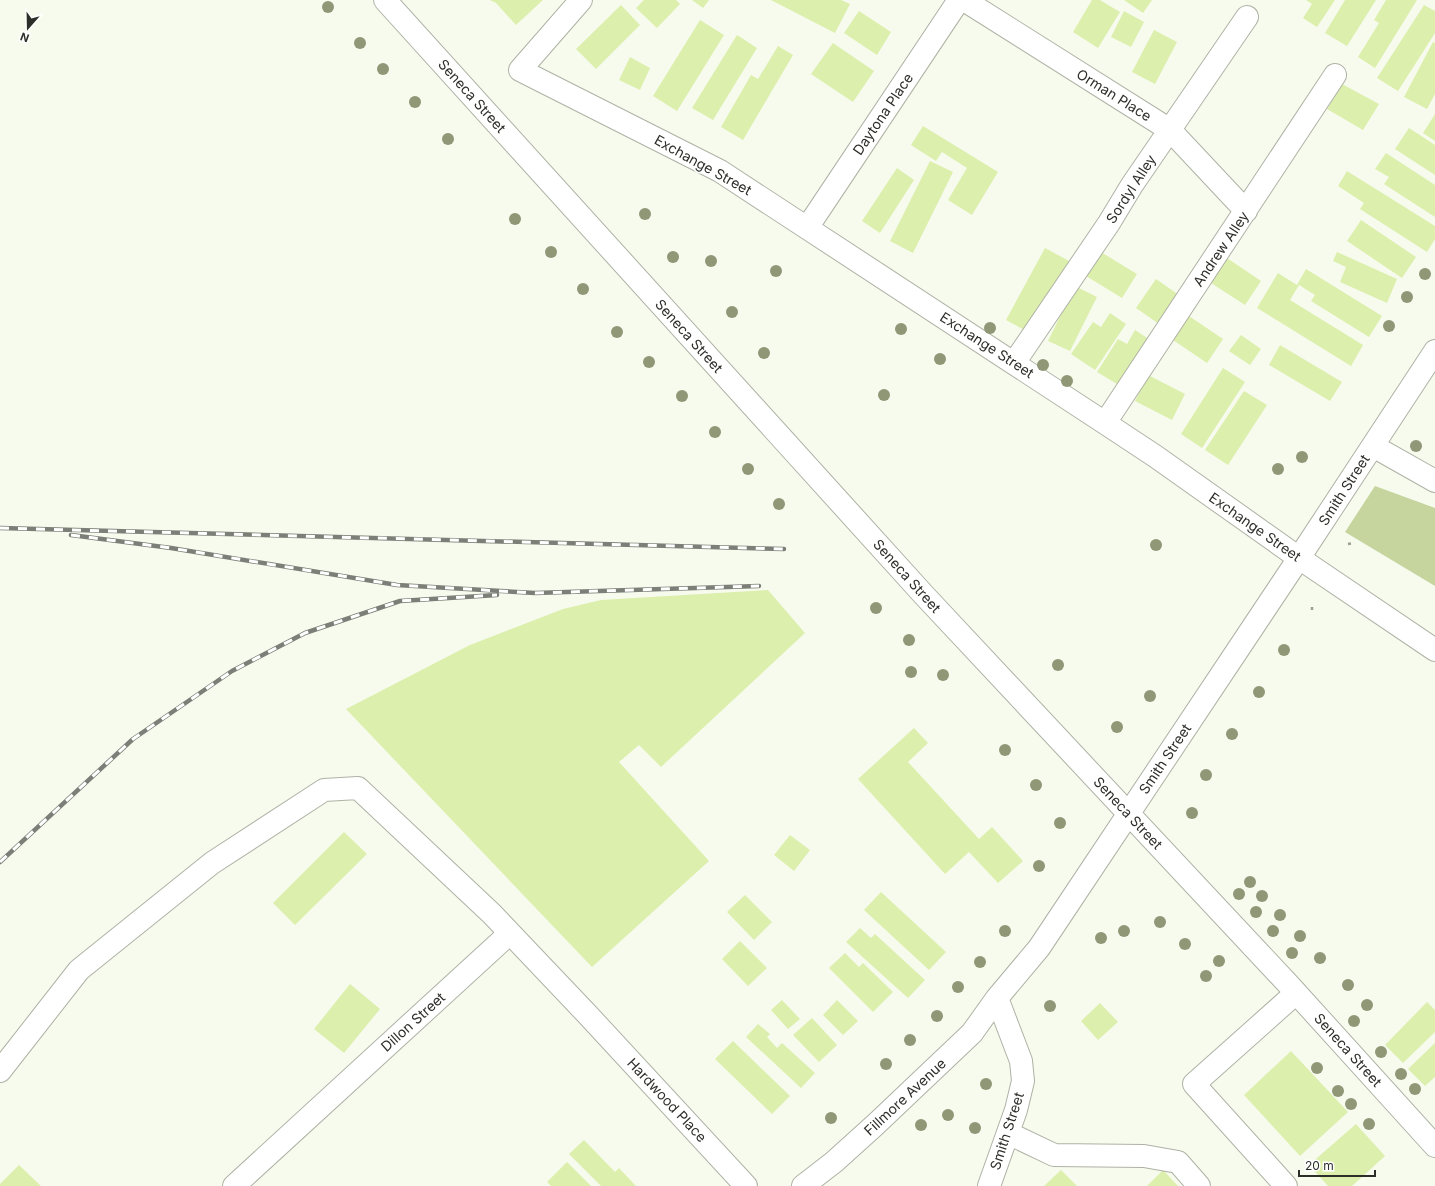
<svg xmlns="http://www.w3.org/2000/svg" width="1435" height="1186" font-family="Inter,sans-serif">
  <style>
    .green { fill: #c6d59e }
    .building { fill: #dcefac }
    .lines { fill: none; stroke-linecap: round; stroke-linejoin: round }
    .minor-casing { stroke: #aeb2a5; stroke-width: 24 }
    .major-casing { stroke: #aeb2a5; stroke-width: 24 }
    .path { stroke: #9b9e95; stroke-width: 2.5; stroke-dasharray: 3 3; stroke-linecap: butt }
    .minor { stroke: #fff; stroke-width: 22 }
    .major { stroke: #fff; stroke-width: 22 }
    .rail-casing { stroke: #7c7f77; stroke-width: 4.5 }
    .rail { stroke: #fff; stroke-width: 3; stroke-dasharray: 9; stroke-linecap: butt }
    .tree { fill: #8f9777 }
    .labels { text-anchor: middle; stroke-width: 3.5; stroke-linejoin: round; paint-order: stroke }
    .street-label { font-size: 14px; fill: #2c2e29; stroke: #fff }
  </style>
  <rect width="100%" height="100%" fill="#f7fbee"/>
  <path class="green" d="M1375,486l60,22v78l-90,-54z"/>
  <path class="building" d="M490,0h53l-27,25 -20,-22z
    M644,0h32l4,4 -23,24 -21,-20z
    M692,0h17l-6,8z
    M771,0h70l9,4 -15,29z
    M1092,0h8l20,12 -22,36 -25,-16z
    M1124,0h28l-9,13z
    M1306,0h29l-18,27 -14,-9 9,-14z
    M1345,0h31l-29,46 -22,-13z
    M1386,0h31l-42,68 -17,-11 21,-34 -5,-3z
    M621,5l19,20 -44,44 -20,-20z
    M1424,5l11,6v22l-37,58 -21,-13z
    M859,11l32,21 -14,23 -33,-22z
    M1124,11l20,11 -13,25 -20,-10z
    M700,20l24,15 -47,76 -24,-15z
    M1154,30l23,12 -22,42 -23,-12z
    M737,35l20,13 -44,72 -21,-12z
    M1433,42l2,1v51l-8,15 -23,-12z
    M833,43l41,28 -21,31 -42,-28z
    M778,46l15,9 -50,85 -22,-13 30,-52 7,4z
    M630,57l20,11 -10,22 -21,-10z
    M1342,84l37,20 -16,26 -36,-21z
    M1435,114v27l-12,-8z
    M923,126l75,46 -26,43 -24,-15 19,-32 -25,-16 -6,9 -25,-16z
    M1409,128l26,17v30l-40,-26z
    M1386,153l49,32v32l-51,-33 5,-7 -14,-8z
    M930,161l23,11 -40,81 -23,-12z
    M897,168l17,12 -34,53 -18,-12z
    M1347,171l88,55v13l-8,13 -67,-43 4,-6 -26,-17z
    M1361,220l55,37 -14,21 -55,-37z
    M1045,248l26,14 -39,72 -26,-14z
    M1101,252l36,22 -15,24 -36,-22z
    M1337,252l60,27 -10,24 -47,-21 6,-15 -13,-6z
    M1227,258l34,23 -16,24 -34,-22z
    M1306,269l76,47 -13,21 -58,-36 4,-6 -16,-10 -9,15 73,45 -12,21 -94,-58 21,-35 19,12z
    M1156,279l23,16 -20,29 -23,-16z
    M1075,286l22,11 -27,54 -22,-10z
    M1110,313l16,11 -31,46 -24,-16 22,-32 8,5z
    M1189,316l34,23 -16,24 -34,-23z
    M1135,330l17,11 -30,46 -25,-15 21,-33 9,5z
    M1241,335l20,14 -11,16 -21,-14z
    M1280,345l62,37 -12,19 -61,-36z
    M1223,368l22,14 -43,66 -21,-14z
    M1148,375l37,19 -13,26 -37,-19z
    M1244,391l23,14 -39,60 -23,-15z
    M768,590l37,43 -144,134 -22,-22 -20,17 90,99 -117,106 -246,-258 124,-64 93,-36 38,-9z
    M914,728l14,15 -20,19 71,77 13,-12 31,34 -25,22 -29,-31 -24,22 -87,-95z
    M344,832l23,22 -72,71 -22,-22z
    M790,835l20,15 -16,21 -20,-16z
    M881,892l65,60 -17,18 -65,-60z
    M745,895l27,27 -18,18 -27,-28z
    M860,928l11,10 4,-4 50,46 -17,18 -62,-56z
    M740,941l27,27 -19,18 -26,-27z
    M845,953l14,14 4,-4 30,29 -20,20 -44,-44z
    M350,984l30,25 -36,44 -30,-24z
    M782,1000l18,19 -12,10 -17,-19z
    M837,1000l21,21 -15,14 -20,-20z
    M1427,1002l8,8v22l-32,31 -18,-18z
    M1100,1003l18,19 -20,18 -17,-19z
    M812,1018l25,27 -18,17 -26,-27z
    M758,1024l12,10 -3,3 10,11 5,-5 33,30 -14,15 -55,-51z
    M733,1041l57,55 -18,18 -57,-55z
    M1435,1043v34l-10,9 -17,-17z
    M1291,1051l57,61 -48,44 -56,-61z
    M1356,1124l29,32 -33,30h-24l-19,-21z
    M584,1140l31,32 4,-4 17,18h-35l-32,-32z
    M567,1162l24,24h-40l-4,-4z
    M19,1165l22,21h-41v-2z
    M1061,1170l16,16h-33z
    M1163,1170l15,16h-31z"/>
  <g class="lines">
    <g class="minor-casing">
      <path id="minor" d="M581,0l-61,70 200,101 385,252 50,33 144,102 136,92
        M964,0l206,130 76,81
        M807,228l152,-228
        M1014,363l95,-140 23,-38 115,-168
        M1105,423l230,-348
        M1373,446l62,35
        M0,1071l79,-101 133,-107 112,-73 34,-2 134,126 18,19
        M1008,1133l46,22 90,1 34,6 21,24
        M234,1186l276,-253 77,81 159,172
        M803,1186l31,-24 41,-37 97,-92 25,-35 42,-50 260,-390 136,-207
        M989,1186l27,-76 7,-29 -2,-20 -24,-63
        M1286,1186l-92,-102 102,-91"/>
    </g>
    <g class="major-casing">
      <path id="major" d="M385,0l538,594 366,391 146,161"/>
    </g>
    <path class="path" d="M1348,544l6,-1
      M1312,607v6"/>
    <use href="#minor" class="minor"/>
    <use href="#major" class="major"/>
    <g class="rail-casing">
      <path id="rail" d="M0,528l784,21
        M71,535l100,13 226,37 138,8 224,-7
        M0,862l133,-123 99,-68 73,-38 95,-32 97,-6"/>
    </g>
    <use href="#rail" class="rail"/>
  </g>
  <g class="tree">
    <circle cx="328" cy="7" r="6"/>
    <circle cx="360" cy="43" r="6"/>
    <circle cx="383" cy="69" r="6"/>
    <circle cx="415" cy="102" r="6"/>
    <circle cx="448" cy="139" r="6"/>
    <circle cx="645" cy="214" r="6"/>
    <circle cx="515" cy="219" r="6"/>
    <circle cx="551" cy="252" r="6"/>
    <circle cx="673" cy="257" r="6"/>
    <circle cx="711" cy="261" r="6"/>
    <circle cx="776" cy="271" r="6"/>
    <circle cx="1425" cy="274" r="6"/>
    <circle cx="583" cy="289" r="6"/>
    <circle cx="1407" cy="297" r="6"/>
    <circle cx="732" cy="312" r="6"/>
    <circle cx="1389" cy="326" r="6"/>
    <circle cx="990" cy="328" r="6"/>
    <circle cx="901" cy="329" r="6"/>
    <circle cx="617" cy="332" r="6"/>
    <circle cx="764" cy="353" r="6"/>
    <circle cx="940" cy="359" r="6"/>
    <circle cx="649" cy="362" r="6"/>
    <circle cx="1043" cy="365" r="6"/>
    <circle cx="1067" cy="381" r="6"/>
    <circle cx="884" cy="395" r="6"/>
    <circle cx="682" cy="396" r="6"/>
    <circle cx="715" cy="432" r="6"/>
    <circle cx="1416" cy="446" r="6"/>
    <circle cx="1302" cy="457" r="6"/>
    <circle cx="748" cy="469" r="6"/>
    <circle cx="1278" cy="469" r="6"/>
    <circle cx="779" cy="504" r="6"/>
    <circle cx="1156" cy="545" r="6"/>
    <circle cx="876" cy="608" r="6"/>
    <circle cx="909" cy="640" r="6"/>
    <circle cx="1284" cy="650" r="6"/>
    <circle cx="1058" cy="665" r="6"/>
    <circle cx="911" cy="672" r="6"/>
    <circle cx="943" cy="675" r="6"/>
    <circle cx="1259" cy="692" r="6"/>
    <circle cx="1150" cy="696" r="6"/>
    <circle cx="1117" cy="727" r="6"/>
    <circle cx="1232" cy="734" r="6"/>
    <circle cx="1005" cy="750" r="6"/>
    <circle cx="1206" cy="775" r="6"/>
    <circle cx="1036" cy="785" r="6"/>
    <circle cx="1192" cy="813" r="6"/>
    <circle cx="1060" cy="823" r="6"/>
    <circle cx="1039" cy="866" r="6"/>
    <circle cx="1250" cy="882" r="6"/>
    <circle cx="1239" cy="894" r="6"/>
    <circle cx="1262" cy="896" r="6"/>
    <circle cx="1256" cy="912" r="6"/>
    <circle cx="1280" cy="915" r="6"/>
    <circle cx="1160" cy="922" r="6"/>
    <circle cx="1005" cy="931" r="6"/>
    <circle cx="1124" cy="931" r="6"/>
    <circle cx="1273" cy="931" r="6"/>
    <circle cx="1300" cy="936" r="6"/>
    <circle cx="1101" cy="938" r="6"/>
    <circle cx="1185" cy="944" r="6"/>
    <circle cx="1292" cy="953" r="6"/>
    <circle cx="1320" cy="958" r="6"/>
    <circle cx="1219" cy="961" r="6"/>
    <circle cx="980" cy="962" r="6"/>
    <circle cx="1206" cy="976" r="6"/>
    <circle cx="1348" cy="985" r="6"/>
    <circle cx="958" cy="987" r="6"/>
    <circle cx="1367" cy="1005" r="6"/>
    <circle cx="1050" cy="1006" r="6"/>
    <circle cx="937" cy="1016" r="6"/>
    <circle cx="1354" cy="1021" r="6"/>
    <circle cx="910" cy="1040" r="6"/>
    <circle cx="1381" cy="1052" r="6"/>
    <circle cx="886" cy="1064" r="6"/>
    <circle cx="1317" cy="1068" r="6"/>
    <circle cx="1401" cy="1074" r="6"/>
    <circle cx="986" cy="1084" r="6"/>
    <circle cx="1415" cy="1089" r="6"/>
    <circle cx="1338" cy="1091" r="6"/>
    <circle cx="1351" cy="1104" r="6"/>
    <circle cx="948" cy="1115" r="6"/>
    <circle cx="831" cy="1118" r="6"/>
    <circle cx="1369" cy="1124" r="6"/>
    <circle cx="921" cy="1125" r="6"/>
    <circle cx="975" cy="1128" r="6"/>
  </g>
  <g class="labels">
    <g class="street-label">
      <text transform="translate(1114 95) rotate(32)" y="5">Orman Place</text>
      <text transform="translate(472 96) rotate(48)" y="5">Seneca Street</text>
      <text transform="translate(883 114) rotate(-56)" y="5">Daytona Place</text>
      <text transform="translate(703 165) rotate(29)" y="5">Exchange Street</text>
      <text transform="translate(1131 189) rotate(-57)" y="5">Sordyl Alley</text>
      <text transform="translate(1221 249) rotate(-56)" y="5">Andrew Alley</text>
      <text transform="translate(689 336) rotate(48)" y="5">Seneca Street</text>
      <text transform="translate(987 345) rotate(33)" y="5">Exchange Street</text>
      <text transform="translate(1344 490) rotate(-57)" y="5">Smith Street</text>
      <text transform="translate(1255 527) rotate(35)" y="5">Exchange Street</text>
      <text transform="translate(907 576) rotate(48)" y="5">Seneca Street</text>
      <text transform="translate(1165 759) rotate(-56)" y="5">Smith Street</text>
      <text transform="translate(1128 813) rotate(47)" y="5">Seneca Street</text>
      <text transform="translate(413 1022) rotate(-42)" y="5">Dillon Street</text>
      <text transform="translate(1348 1050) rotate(48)" y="5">Seneca Street</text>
      <text transform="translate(905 1097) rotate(-43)" y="5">Fillmore Avenue</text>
      <text transform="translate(667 1100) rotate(47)" y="5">Hardwood Place</text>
      <text transform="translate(1007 1131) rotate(-72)" y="5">Smith Street</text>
    </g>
  </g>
  <g transform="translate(28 28) rotate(200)" stroke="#ffffff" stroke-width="3" paint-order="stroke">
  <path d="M0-3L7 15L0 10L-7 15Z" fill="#2c2e29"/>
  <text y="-6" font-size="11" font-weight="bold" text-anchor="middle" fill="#2c2e29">N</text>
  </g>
  <path d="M1299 1170v6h76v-6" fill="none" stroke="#2c2e29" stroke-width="2"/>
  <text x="1305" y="1170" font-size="12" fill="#2c2e29" stroke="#ffffff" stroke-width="3" paint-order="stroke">20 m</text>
</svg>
